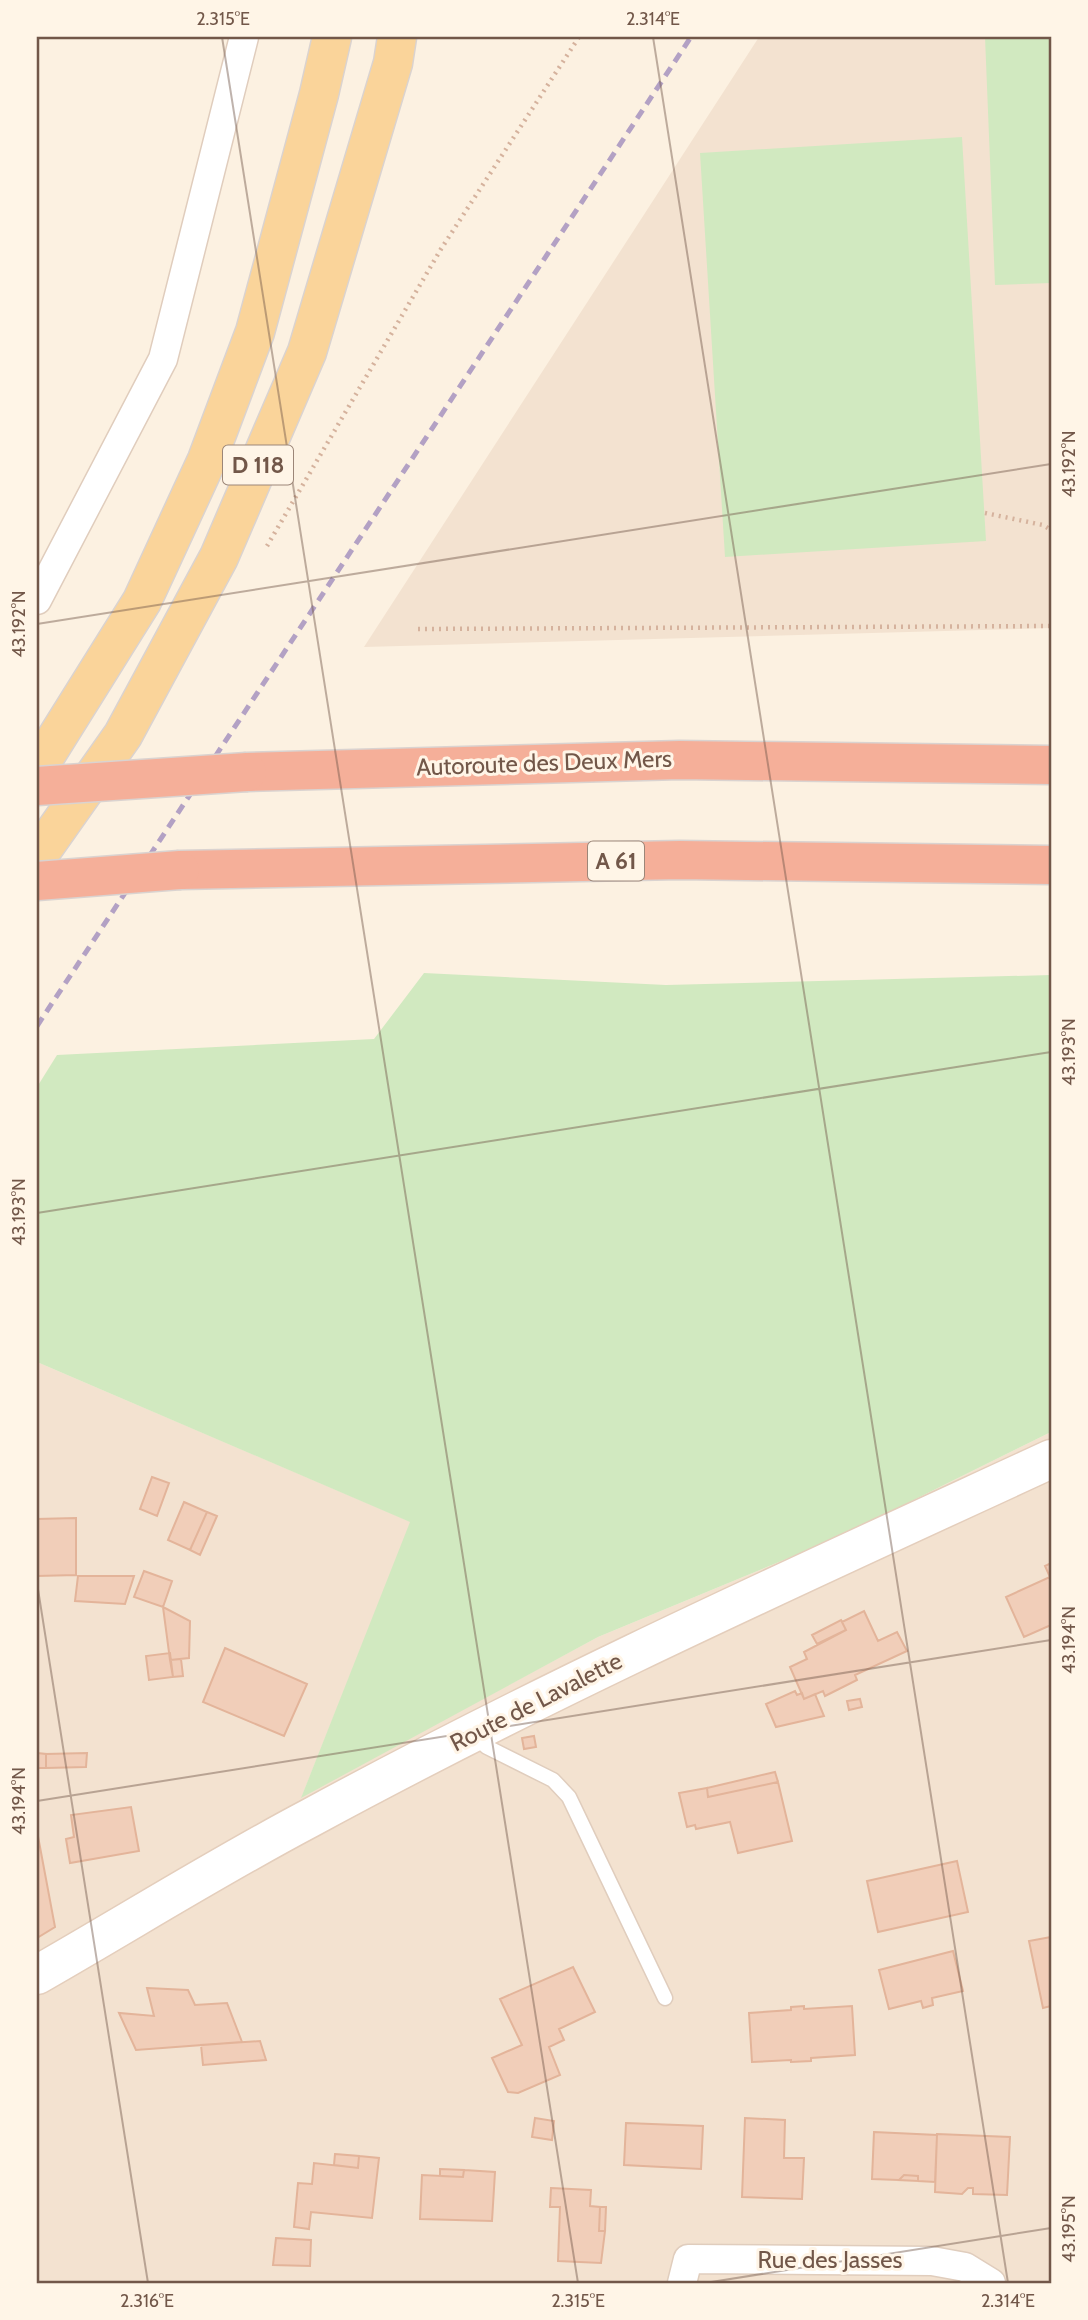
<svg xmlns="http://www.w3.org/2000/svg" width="1088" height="2320" font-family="Cabin,sans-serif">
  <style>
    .residential { fill: #f3e2d0 }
    .green { fill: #d1e9c0 }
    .building { fill: #f1ceb9; stroke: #e3b49a; stroke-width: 2 }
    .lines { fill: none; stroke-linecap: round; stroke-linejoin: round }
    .service-casing { stroke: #e0cdbd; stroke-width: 17 }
    .minor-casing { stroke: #e0cdbd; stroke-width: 31 }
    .secondary-casing { stroke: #e4cebc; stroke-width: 41 }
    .primary-casing { stroke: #dad3d0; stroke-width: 41 }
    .motorway-casing { stroke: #dad3d0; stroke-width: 41 }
    .path { stroke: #d5b29d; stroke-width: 4.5; stroke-dasharray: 2 5; stroke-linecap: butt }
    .service { stroke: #fff; stroke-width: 14 }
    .minor { stroke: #fff; stroke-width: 28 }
    .secondary { stroke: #fff; stroke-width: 38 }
    .primary { stroke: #fad49a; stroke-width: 38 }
    .motorway { stroke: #f5af99; stroke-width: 38 }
    .rail { stroke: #b3a1c4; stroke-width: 5; stroke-dasharray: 10 7; stroke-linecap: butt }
    .motorway-bridge-casing { stroke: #dad3d0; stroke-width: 41; stroke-linecap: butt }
    .motorway-bridge { stroke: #f5af99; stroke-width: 38 }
    .ticks { fill: none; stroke: #725749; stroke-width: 2; stroke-opacity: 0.45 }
    .labels { text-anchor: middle; stroke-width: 6; stroke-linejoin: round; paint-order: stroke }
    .shield { fill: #fff5e7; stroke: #9c8678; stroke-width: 2 }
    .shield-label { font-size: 23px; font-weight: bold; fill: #725749 }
    .street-label { font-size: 24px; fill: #725749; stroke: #fff5e7 }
    .neatline { fill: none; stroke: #725749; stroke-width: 2.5 }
    .ticks-label { font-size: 18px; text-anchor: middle; fill: #725749 }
  </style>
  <rect width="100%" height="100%" fill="#fcf1e1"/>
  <path class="residential" d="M759,37h292v591l-687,19z
    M37,1362l374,160 -109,274 296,-159 239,-99 214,-106v851h-1014z"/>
  <path class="green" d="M985,37h66v246l-56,2z
    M962,137l24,404 -261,16 -25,-404z
    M424,973l242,12 385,-10v457l-214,106 -239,99 -297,161 109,-276 -373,-160v-275l20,-32 317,-16z"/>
  <path class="building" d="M152,1477l17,6 -12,33 -17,-7z
    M184,1502l23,10 -17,38 -22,-10z
    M207,1512l10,4 -17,39 -10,-5z
    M76,1518v57l-39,1v-57z
    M1051,1563v62l-27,12 -18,-40 44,-20 -5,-11z
    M144,1571l28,10 -9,26 -29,-10z
    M78,1576h56l-9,28 -50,-3z
    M163,1607l27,14 -1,37 -19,2z
    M864,1611l14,30 19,-9 10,19 -52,24 2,5 -32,16 -2,-5 -19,8 -14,-32 17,-8 -3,-7 42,-22 -4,-8z
    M841,1620l5,10 -29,14 -5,-9z
    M225,1648l82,36 -23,52 -81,-34z
    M170,1653l3,24 -24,3 -3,-24z
    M181,1659l2,17 -10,1 -3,-17z
    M795,1691l2,4 5,-2 2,6 11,-5 9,22 -48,11 -10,-23z
    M860,1699l2,8 -13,3 -2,-9z
    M534,1736l2,11 -12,2 -2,-11z
    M37,1753l9,1v14h-9z
    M87,1753l-1,14 -40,1v-14z
    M775,1772l3,10 -70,15 -1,-9z
    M778,1782l14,59 -54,12 -8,-31 -34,7 -1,-4 -8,2 -8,-34 28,-5 1,9z
    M131,1807l8,44 -69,12 -4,-24 8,-2 -3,-22z
    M37,1831l18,96 -18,11z
    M957,1861l11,51 -90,20 -11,-51z
    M1051,1937v69l-8,2 -14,-67z
    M953,1951l10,40 -31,7 1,7 -10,3 -2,-7 -32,8 -10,-39z
    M573,1967l22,45 -36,17 5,11 -15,7 11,28 -42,18 -10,-1 -16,-34 30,-13 -22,-46z
    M147,1988l41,2 7,15 32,-2 15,39 -106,8 -17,-37 35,3z
    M804,2006v3l48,-3 3,49 -44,3v3l-20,1v-2l-39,2 -3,-49 42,-3v-3z
    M260,2041l6,19 -63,5 -2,-20z
    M535,2118l19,3 -2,19 -20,-3z
    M745,2118l40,2 -1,38h20l-2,41 -60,-2z
    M626,2123l77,3 -2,43 -77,-4z
    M874,2132l63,3 -2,47 -17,-1v-5l-14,-1 -5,5 -27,-1z
    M937,2134l73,3 -3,58 -34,-1v-6h-5l-6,6 -27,-2z
    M335,2154l24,2 -1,12 -24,-3z
    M359,2156l20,2 -7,60 -61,-6 -2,17 -15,-2 4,-44 14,1 2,-21 44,5z
    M440,2169l24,1 -1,7 -23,-1z
    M464,2170l31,2 -3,49 -72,-2 2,-44 41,2z
    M904,2175l14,1v5l-19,-1z
    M551,2188l40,2 -1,16 10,1 -1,24h6l-4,32 -43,-2 2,-54h-10z
    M600,2207h6l-1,24h-6z
    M276,2238l35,2 -1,26 -37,-1z"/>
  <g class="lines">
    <g class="service-casing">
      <path id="service" d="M474,1735l13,12 66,33 16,17 96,201"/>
    </g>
    <g class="minor-casing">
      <path id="minor" d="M37,600l126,-241 81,-322
        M682,2283l6,-24 244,2 33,6 26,16"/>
    </g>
    <g class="secondary-casing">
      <path id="secondary" d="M37,1975c91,-52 180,-108 273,-157 241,-131 492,-244 741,-359"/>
    </g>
    <g class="primary-casing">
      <path id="primary" d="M37,769l105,-168 65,-141 48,-128 64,-238 13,-57
        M37,857l86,-122 96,-178 88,-205 86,-289 4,-26"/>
    </g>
    <g class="motorway-casing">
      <path id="motorway" d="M247,772l433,-12 371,5
        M180,870l500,-10 371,5"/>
    </g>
    <path class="path" d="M985,513l58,12 8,5
      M267,546l174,-297 138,-212
      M418,629l633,-3"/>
    <use href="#service" class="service"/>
    <use href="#minor" class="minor"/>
    <use href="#secondary" class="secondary"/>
    <use href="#primary" class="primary"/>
    <use href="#motorway" class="motorway"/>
    <path class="rail" d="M37,1026l654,-989"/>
    <g class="motorway-bridge-casing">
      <path id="motorway-bridge" d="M37,786l210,-14
        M37,881l143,-11"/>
    </g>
    <use href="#motorway-bridge" class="motorway-bridge"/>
  </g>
  <path class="ticks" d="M222,37l356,2246M653,37l355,2246M37,624l1014,-160M37,1213l1014,-161M37,1583l111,700M37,1801l1014,-161M705,2283l346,-55"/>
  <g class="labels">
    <g class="shield">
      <rect x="223" y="445.5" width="70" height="39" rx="5"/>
      <rect x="588" y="841.5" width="56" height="39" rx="5"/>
    </g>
    <g class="shield-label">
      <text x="258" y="473">D 118</text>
      <text x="616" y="869">A 61</text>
    </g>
    <g class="street-label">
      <text transform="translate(544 763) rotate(-2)" y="8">Autoroute des Deux Mers</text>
      <text transform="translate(536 1702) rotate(-27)" y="8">Route de Lavalette</text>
      <text x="830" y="2268">Rue des Jasses</text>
    </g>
  </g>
  <rect width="1088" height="2320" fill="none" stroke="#fff5e7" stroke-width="77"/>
  <rect x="38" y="38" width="1012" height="2244" class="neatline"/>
  <g class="ticks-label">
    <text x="223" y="25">2.315°E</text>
    <text x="653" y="25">2.314°E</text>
    <text transform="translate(1069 464) rotate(-90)" y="6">43.192°N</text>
    <text transform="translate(19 624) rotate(-90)" y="6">43.192°N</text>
    <text transform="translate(1069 1052) rotate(-90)" y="6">43.193°N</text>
    <text transform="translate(19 1212) rotate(-90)" y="6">43.193°N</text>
    <text transform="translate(1069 1640) rotate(-90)" y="6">43.194°N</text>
    <text transform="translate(19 1801) rotate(-90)" y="6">43.194°N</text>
    <text transform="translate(1069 2229) rotate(-90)" y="6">43.195°N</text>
    <text x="147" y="2307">2.316°E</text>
    <text x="578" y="2307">2.315°E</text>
    <text x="1008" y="2307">2.314°E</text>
  </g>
</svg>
